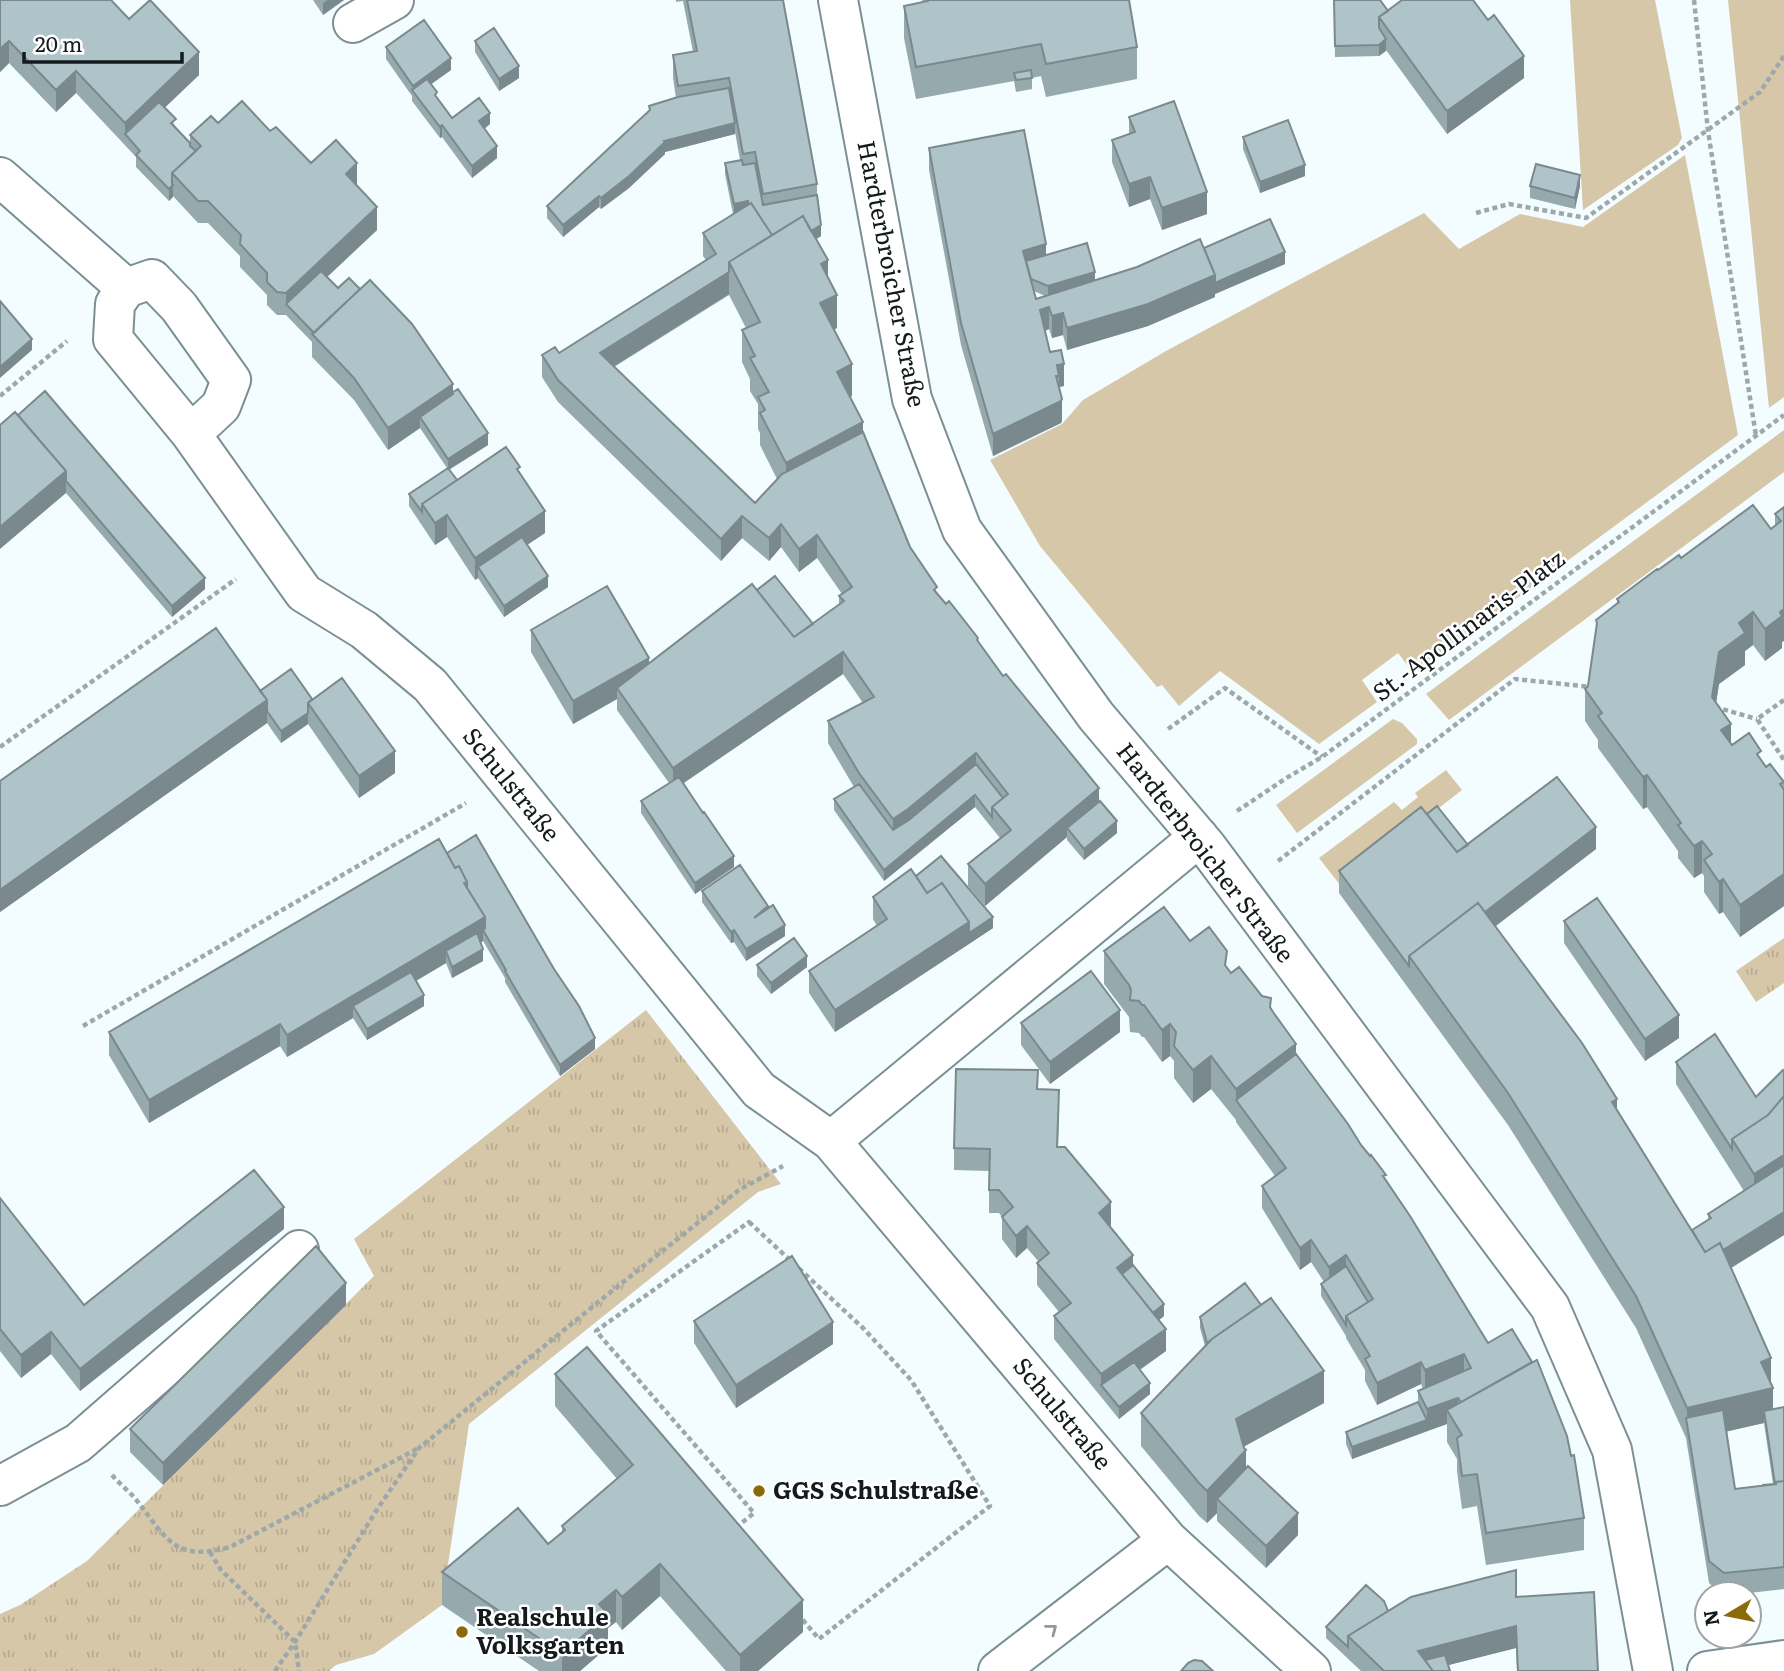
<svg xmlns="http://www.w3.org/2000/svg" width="1784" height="1671" font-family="Literata,serif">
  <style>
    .green { fill: #d6c7a9 }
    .park { fill: url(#park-tufts) }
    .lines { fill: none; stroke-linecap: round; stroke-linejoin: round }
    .minor-casing { stroke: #7b8f94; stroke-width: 42 }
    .path { stroke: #9ea7a9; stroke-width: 4.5; stroke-dasharray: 5 3.5; stroke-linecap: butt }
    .minor { stroke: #fff; stroke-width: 38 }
    .wall { fill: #96a9ad; fill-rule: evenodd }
    .shaded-wall { fill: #7a898d }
    .building { fill: #afc4c9; stroke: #7a898d; stroke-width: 2 }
    .oneway { stroke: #959899 }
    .poi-dot { fill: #8b6a0a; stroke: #fff; stroke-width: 2.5 }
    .labels { text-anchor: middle; stroke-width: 5; stroke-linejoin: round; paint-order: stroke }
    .street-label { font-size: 24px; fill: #131b1d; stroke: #fff }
    .poi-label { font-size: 24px; font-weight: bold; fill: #131b1d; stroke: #fff; text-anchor: start }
  </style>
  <defs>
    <pattern id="park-tufts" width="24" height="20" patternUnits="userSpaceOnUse" patternTransform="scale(1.75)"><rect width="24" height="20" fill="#d6c7a9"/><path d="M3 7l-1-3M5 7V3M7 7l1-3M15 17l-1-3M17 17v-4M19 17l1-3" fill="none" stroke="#b7aa91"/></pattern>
  </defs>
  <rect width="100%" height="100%" fill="#f3fcfe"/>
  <path class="green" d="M1570,0h85l27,138 -4,7 -95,65z
    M1728,0h56v397l-15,11z
    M1685,155l53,280 -324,239 -16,-21 -36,27 15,22 -58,42 -99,-73 -41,35 -17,-21 -5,2 -117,-141 -50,-86 72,-36 21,-24 83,-49 258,-138 35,36 61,-35 63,13z
    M1784,430v42l-335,248 -23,-26z
    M1393,719l9,4 15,16v5l-120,89 -21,-28z
    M1446,770l16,20 -122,95 -21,-27 75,-56 8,8 16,-13 -3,-4z"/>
  <path class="park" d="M1784,938v45l-28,19 -20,-31z
    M646,1010l135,174 -23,8 -289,232 -27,181 -68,49 -38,11 -7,6h-329v-57l20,-9 67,-44 287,-285 -20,-37z"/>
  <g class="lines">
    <g class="minor-casing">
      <path id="minor" d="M838,0l74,399 50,131 134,186 111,131 343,460 62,143 41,221
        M353,23l41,-23
        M0,177l126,111
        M191,434l30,-28 10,-26 -52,-73 -27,-28 -26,9 -11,16 -2,35 78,95 113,159 60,37 66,55 329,405 72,51 337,399 143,131
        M831,1141l368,-304
        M0,1486l78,-43 221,-193
        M998,1671l170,-131
        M1707,1671l77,-11"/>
    </g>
    <path class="path" d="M1694,0l14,131 48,305
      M1476,213l33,-9 77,14 174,-126 24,-36
      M0,396l67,-55
      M1784,700l-27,19 27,41
      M1715,707l42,12
      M1168,729l57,-41 97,69
      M0,747l236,-168
      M1237,811l51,-34 34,-20 462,-342
      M1278,861l237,-182 77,8
      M83,1026l383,-223
      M749,1222l114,106 48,52 79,126 -171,133 -90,-106 25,-20 -158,-182z
      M112,1475c6,7 13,13 20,20 14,15 30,45 49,53 16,7 33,3 49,-1l187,-98
      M210,1552l11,18 74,72 4,29
      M275,1671l20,-29 83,-134 41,-60 193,-157 127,-101 44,-24"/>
    <use href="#minor" class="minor"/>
  </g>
  <path class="wall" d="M0,0l129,19 70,56 -34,32 11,21 14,15v-8l28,-12 52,8 41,32 46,22 20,45 -50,47 11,11 115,104 35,53 -39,25 8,10 63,-6 25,59 -18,12 21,42 -44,30 -26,-39 -3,2 -28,-43 -12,8 -26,-39v-12l38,-26 -27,-40 -32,22 -34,-50 -42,-43v-15l-26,-27h-9l-10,-10v-10l-27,-28v-11l-32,-33h-10l-25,-27 -4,5 -33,-34v-10l-60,-64 -20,19 -47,-49 -9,9z
    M313,0h31l-21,15z
    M676,0h107l34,184v11l4,41 -5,3 12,38 9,51 -3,1 18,67 -2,1 13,35 47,115 27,46 41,49 25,34 96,125 18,32 -33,27 -17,-20v-3l-82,69 -17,-20v-22l32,-26 -25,-31 -91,74 -50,-71v-11l20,-12 -26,-44v-22l35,-18 -20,-29 -159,109 50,84 -39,27 -54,-81v-12l28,-18 -52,-73v-11l-44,25 -42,-72v-22l118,33 108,-73 56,34 26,-19v-9l3,-2 -25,-36 -18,14 -18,-25 -12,14 -27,-23 -21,23 -163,-159 -16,-25v-22l17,-2 147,-93 -3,-4v-23l30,-19 -8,-40v-11l15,-3 -5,-28v2l-70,18v2l-36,34 -28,21 -2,-2 -36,30 -16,-19v-12l102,-94v-6l27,-8 -3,-20v-23l20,-3 -10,-51 -7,1zM729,295l17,33 -4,2v32l8,17v12l8,13v25l2,4v12l17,34 -22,24 -141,-136z
    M922,0h207l8,47v32l-91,18 -5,-21 -9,2v11l-16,3 -2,-11 -98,18 -12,-61v-32l19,-4z
    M1334,0l54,11 136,67 -77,56 -61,-84 -7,6 -44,1z
    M475,41l44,37 -20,13 -24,-39z
    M386,47l65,23 -20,14 6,14 15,20 38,6 -6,5 13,29 -25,20 -30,-41 -2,1 -28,-37v-5l-26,-37z
    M1129,117l78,97 -45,16 -12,-31 -21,8 -17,-45v-22l17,-6z
    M1243,137l62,39 -45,17 -17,-44z
    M929,148l117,107 49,25 109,-32 81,16 -70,30v3l-67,29 -81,24 -4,-15 -11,3 -3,-9 -4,2 5,21 14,34 -5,1 3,34 -1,2 -68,33 -32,-111 -32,-175zM1034,291l11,5 -9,3z
    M1530,186h50l-5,23 -45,-11z
    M0,425l205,164 -33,28 -106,-124z
    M1784,507l-2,141 -17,13 -12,-16 -8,6v14l-26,19 -3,19 16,42 29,15 5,7 18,15v124l-44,31 -17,-25 -4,2 -15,-22v-16l-2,-3 -8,5 -16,-20v-7l-31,-44 -4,2 -45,-61v-8l-13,-19v-32l3,-3 8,-53v-13l21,-16v-5l41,-29 23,-12 90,-29 4,-3v-12z
    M260,691l52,8 83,74 -36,25 -51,-74 -27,19 -14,-20 -267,189v-131z
    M1468,845l128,4 -100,77 121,184 75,120 16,-10v-6l36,-23 -68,-107v-22l80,35 28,-26v164l-53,33 40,116 2,25 11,-2v182l-44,5h-18l-13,-11 -23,-145 -50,-110 -128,-203 -169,-232v-22zM1764,1423l9,61 -38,5 -8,-58z
    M447,853l148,196 -35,27 -55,-94v-4l-22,-37 -3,2 3,18 -31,17 -6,-15 -30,18 8,25 -57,34 -14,-22 -66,39 -7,-11 -131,77 -40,-68v-23z
    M916,876l77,52 -158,104 -26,-39v-22l68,-45 -4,-7v-22z
    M702,891l66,17 17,28 -39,25 -12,-19 -3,1 -29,-41z
    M1564,921l115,117 -34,23 -81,-118z
    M1190,941l37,27 4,5 40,36 25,45 90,126 102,163 83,113 13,62v32l-98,15 -9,-59 -15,3 -5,-38v-12l-10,-17v-18l-95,35 -6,-15v-12l72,-30v-11l5,-2 -2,-5 -44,21 -12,-24v-11l-19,-32v-2l-25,-40v-12l3,-2 -13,-20 -11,8 -38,-62v-22l13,-10 -39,-54v-2l-25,-31 -18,14 -19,-25v-17l-4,-5 -8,6 -18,-25h-2l-3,-4 -9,-1 -1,-15 -25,-33v-33z
    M757,965l50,2 -36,27 -14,-18z
    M1021,1023l99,9 -70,52 -29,-39z
    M1038,1089l21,23 -1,35 53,78 -1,1 54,90 -5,4 7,31 -26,19 10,24 -31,25 -65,-80v-23l5,-4 -22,-27v-22l1,-2 -11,-13 -11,10 -14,-19v-22l-3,-4h-10v-42l-35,-1v-22z
    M0,1198l84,107 200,-76 -204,162 -29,-37 -30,24 -21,-27z
    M346,1305l-183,180 -33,-33v-23z
    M1200,1317l124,86 -80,43 2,21 52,68 -32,33 -49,-47v-8l-10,10 -8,-7 -58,-70v-33l64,-67 -5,-18z
    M694,1321l139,23 -97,64 -42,-65z
    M555,1374l248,258 -45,39h-32l-66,-75 -38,34 -6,-8 -8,6v19l-28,24h-41l-97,-66v-33l106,-28 14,-12v-6l55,-47 -62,-73z
    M1516,1597l82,74h-81l-1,-23 -68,17 2,6h-89l-35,-33v-11l62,-16z"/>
  <path class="shaded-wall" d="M328,0h16l-21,15v-12z
    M1386,39v12l-7,5v-11z
    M9,41v22l-9,9v-23z
    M199,52v23l-68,65 -6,-6v12v-23z
    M1524,56v22l-77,56v-23z
    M451,58v12l-35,25 -3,-4v-5z
    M519,66v12l-20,13v-12z
    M76,71v22l-20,19v-22z
    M490,113v11l-11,9v-12z
    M735,123v11l-70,18v2l-36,34 -28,21v-11l63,-57z
    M442,125v12l-2,1v-11z
    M497,146v12l-25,20v-12z
    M357,163v22l-11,11v-22z
    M1305,165v11l-45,17v-11z
    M1580,175v11l-5,23v-11z
    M1150,177v22l-21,8v-23z
    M173,185v12l-4,4v-12z
    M1207,192v22l-45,16v-22z
    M599,196v11l-36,30v-12z
    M748,201v12l-14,3v-12z
    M377,207v23l-85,80 -6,-6v-11z
    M821,225v11l-79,51 -9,-17z
    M1046,244v23l-20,5 -3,-21z
    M1285,252v12l-70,30v3l-67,29 -81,24v-22l148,-53z
    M828,260v33l-7,-29z
    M729,272v22l-129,81v-22z
    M1095,272v11l-47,14v-11z
    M837,295v33l-17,8v-33z
    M1049,307v22l-9,3v-22z
    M1063,313v22l-11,3v-22z
    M32,339v11l-32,28v-11z
    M852,364v32l-15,8v-32z
    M1064,364v22l-5,1v-11l-2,-11z
    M453,384v22l-33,11v11l-32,22v-22z
    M1062,399v22l-1,2 -68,33v-22z
    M863,422v32l-77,41v-32z
    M488,433v12l-40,25v-11z
    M66,471v22l-66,56v-22z
    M545,511v22l-62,41 -5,-7v11l-3,2v-22z
    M447,515v22l-12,8v-22z
    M742,516v22l-21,23v-22z
    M781,524v23l-12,14v-23z
    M817,535v23l-18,14v-23z
    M548,576v11l-44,30v-11z
    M205,578v11l-33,28v-11z
    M1784,609v32l-2,1v6l-17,13v-32l15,-17z
    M1753,612v33l-8,6v14l-26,19 -7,45v-32l7,-45 20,-29z
    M843,652v22l-170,116v-22z
    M649,658v22l-32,8v11l-44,25v-23z
    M267,700v23l-267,189v-22z
    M308,713v11l-27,19v-12z
    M1731,724v32l-10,-26z
    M395,751v22l-36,25v-22z
    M976,753v22l-83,66v-22z
    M1647,775v32l-4,2v-32z
    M1099,788v22l-32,18v9l-82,69v-22z
    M975,795v12l-91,74v-11z
    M1117,821v12l-33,27v-11z
    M1596,827v22l-115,88v-22z
    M1702,841v32l-8,5v-32z
    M734,856v11l-39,27v-11z
    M1784,874v32l-44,31v-32z
    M1723,879v33l-4,2v-32z
    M485,917v15l-2,-2v11l-33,20 -4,-10v12l-88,52 -5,-9v12l-66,39v-22z
    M993,917v11l-24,16v-11z
    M969,922v22l-134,88v-22z
    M785,925v11l-39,25v-12z
    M734,930v12l-3,1v-11z
    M483,949v12l-31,17v-11z
    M807,956v11l-36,27v-11z
    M424,995v11l-57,34v-11z
    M1120,1010v22l-70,52v-22z
    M1679,1015v23l-34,23v-22z
    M280,1024v22l-131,77v-23z
    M1170,1024v32l-8,6v-32z
    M595,1038v11l-35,27v-11z
    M1296,1044v32l-60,25v-12z
    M1211,1056v33l-18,14v-33z
    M1617,1099v32l-5,-29z
    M1784,1155v33l-30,19v-33z
    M1111,1202v23l-12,10v-22z
    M284,1207v22l-204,162v-22z
    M1784,1212v23l-79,49v-22z
    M1027,1226v22l-11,10v-22z
    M1311,1240v22l-11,8v-22z
    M1133,1255v22l-16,1v-10z
    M1346,1255v23l-17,11v-22z
    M346,1283v22l-183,180v-22z
    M1164,1304v12l-16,13v-12z
    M833,1322v22l-97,64v-23z
    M1166,1329v22l-59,41 -6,-7v12v-23z
    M51,1332v22l-30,24v-23z
    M1464,1354v22l-39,17v-23z
    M1771,1358v31l2,-1v33l-9,-10v12l-74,17 -3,-17v-15l74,-46z
    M1421,1362v22l-44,21v-22z
    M1324,1371v32l-88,48v-32z
    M1150,1383v11l-31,25v-12z
    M1458,1398v22l-11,-10v14l-20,7v-22z
    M1427,1420v11l-75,28v-12z
    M1246,1450v33l-29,16v14l-10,10v-32z
    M1298,1513v22l-32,33v-22z
    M660,1564v32l-38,34v-33z
    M616,1590v32l-8,6v19l-28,24h-18v-17l37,-50z
    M803,1600v32l-45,39h-18v-16z
    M1516,1626v22l-91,23 -7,-20z"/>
  <path class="building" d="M0,0h111l18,19 21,-19 49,52 -74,71 -49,-52 -20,19 -47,-49 -9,8z
    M687,0h96l34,184 -54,10 -8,-42 -12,2 -14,-76 -51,8 -5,-31 24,-4z
    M928,0h201l8,47 -91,17 -5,-20 -125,23 -12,-61 24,-5z
    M1334,0h46l8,11 -9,6v11l7,11 -7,6 -44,1z
    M1402,0h71l15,20 6,-5 30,41 -77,55 -68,-94z
    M424,20l27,38 -38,28 -27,-39z
    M494,28l25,38 -20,13 -24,-38z
    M1031,70l1,8 -16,2 -2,-7z
    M427,79l10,13 -2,3 17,23 27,-20 11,15 -11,8 18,25 -25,20 -30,-41 -2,2 -28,-37z
    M729,88l6,35 -71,18 1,1 -36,34 -28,22 -2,-2 -36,29 -16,-19 103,-96 -1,-4 29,-9z
    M242,101l28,30 6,-4 35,36 25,-23 21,23 -11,11 31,33 -91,86 -9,-1 -10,-10v-9l-27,-29 1,-9 -33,-34h-10l-26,-28 29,-27 -11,-11 21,-19 7,7z
    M1174,101l33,91 -45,16 -12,-31 -21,7 -17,-44 23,-8 -6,-15z
    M159,102l17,17 -5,4 19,20v3l6,5 -24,22v11l1,1 -4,4 -33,-34 4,-4 -15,-17z
    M1288,120l17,45 -45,17 -17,-45z
    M1024,130l22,114 -23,7 13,48 101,-32 63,-28 15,36 -67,29 -81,24 -4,-15 -11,3 -3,-9 -9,3 10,42 11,-2 3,14 -7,1 2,11h-3l6,23 -1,2 -68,33 -32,-111 -32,-175z
    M742,160l1,5 12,-2 8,42 54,-10 4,30 -10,6 -8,-15 -31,19 -21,-32 -3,2v-4l-14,3 -9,-41z
    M1536,164l44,11 -5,23 -45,-12z
    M751,203l21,32 -43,27v10l-129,81 155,150 27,-29 81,-42 47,115 27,40 -3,3 12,14 3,-3 29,37 -1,2 26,36 3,-2 93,114 -114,96 -17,-20 43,-34 -19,-23 16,-13 -32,-41 -68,56 -15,10 -34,-46 -31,-52 46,-24 -31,-45 -170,116 -56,-80 135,-104 42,53 50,-36 -5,-5 13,-9 -35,-52 -18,14 -18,-25 -12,14 -27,-22 -21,23 -163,-159 -16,-25 13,-8 4,6 157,-99 -13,-21z
    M803,216l25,44 -7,4 16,31 -17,8 32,61 -15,8 26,50 -77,41 -26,-50 5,-3 -7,-13 11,-5 -19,-34 5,-2 -13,-26 18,-8 -31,-60z
    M1270,219l15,33 -70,31v-8l-11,-27z
    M1087,243l8,29 -47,14 -17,-7 -5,-18z
    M321,271l17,17 11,-10 11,11 -46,44 -28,-29z
    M370,280l42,44 41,60 -65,44 -34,-50 -42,-44z
    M0,301l32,38 -32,28z
    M458,389l30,44 -40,26 -28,-42 33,-23v-2z
    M45,391l160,187 -33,28 -106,-125v-10l-48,-56z
    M15,412l51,59 -66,56v-102z
    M506,447l14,20 -3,2 28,42 -70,47 -28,-43 -12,8 -13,-19z
    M448,468l9,12 -35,24v8l-13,-18z
    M1753,505l18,24 10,-8 -6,-7 9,-7v102l-4,3 2,4 -17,13 -12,-17 -14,11 6,10 -26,19 -7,45 19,27 -10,6 11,15 17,-12 12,18 -4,3 9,13 4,-3 14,18 -4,2 4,6v84l-44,31 -17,-26 -4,3 -15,-22 8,-6 -10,-13 -8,5 -16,-21 3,-2 -34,-48 -4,2 -45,-61 4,-3 -17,-24 3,-3 9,-63 -1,-3 23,-18 -2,-3 40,-30 1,1 21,-15 2,3z
    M522,537l26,39 -44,30 -26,-39z
    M775,576l38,48 -19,13 -37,-47z
    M607,586l42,72 -76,43 -42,-71z
    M216,628l51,72 -267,190v-109z
    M291,669l21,30 -4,4v10l-27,18 -14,-20v-11l-7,-9z
    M342,678l53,73 -36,25 -51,-73z
    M976,764l27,34 -11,9v10l-17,-22 -91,75 -50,-71 25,-15 34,46 16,-10z
    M679,777l24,36 1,-1 30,44 -39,27 -54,-82z
    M1557,777l39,50 -111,85 -7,-9 -69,53v10l-70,-95 82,-64 36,45z
    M1100,801l17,20 -33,28 -17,-21z
    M1437,806l31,39 -11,7 -30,-38z
    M476,835l78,134 25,37 16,32 -35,27 -55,-94 1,-1 -23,-40 2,-2v-11l-18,-29v-6l-8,-16 -4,2 -8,-15z
    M439,839l16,29 4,-2 8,16 -3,1 21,34 -198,118 -7,-11 -131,76 -40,-68z
    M941,856l52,61 -24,16v-11l-27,-39 -15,10 -11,-17z
    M740,865l28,41 -14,12 19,-13 12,20 -39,24 -12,-19 -3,2 -29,-41z
    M911,869l16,24 15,-10 27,39 -134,88 -26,-39 78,-52 -14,-22z
    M1597,898l82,117 -34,24 -81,-118z
    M1478,903l104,140 35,56 -5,3 93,150 15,-9 51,115 -10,4 12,26 -86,20 -51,-112 -128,-203 -99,-137z
    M1164,907l26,34 19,-14 18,24 -2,14 6,8 8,-6 23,29 9,2 -1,9 3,5 23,32 -60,45 -25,-33 -18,14 -19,-24 2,-14 -6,-8 -8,6 -18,-25h-2l-3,-4 -9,-1 1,-10 -2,-5 -25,-34z
    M477,933l6,16 -31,18 -6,-16z
    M794,938l13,18 -36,27 -14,-18z
    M1091,971l29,39 -70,52 -29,-39z
    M411,972l13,23 -57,34 -14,-23z
    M1715,1034l41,63 27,-27 1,1v25l-16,19 -36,24v10l-56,-87z
    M1296,1054l52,70 13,21 9,11 1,-1 15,20 -3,1 27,40 78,127 24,-14 20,33 -71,40 -3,-4 -31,11 -9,-18 53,-23 -7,-14 -39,16 -4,-8 -44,21 -12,-24 5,-3 -24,-40 27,-17 -27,-44 -17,12 -18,-27 -11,8 -38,-62 24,-18 -50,-68z
    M956,1069l82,1 -1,19 22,1 -2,57h8l46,55 -12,11 34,42 -16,13 49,61 -65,45 -47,-58 17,-13 -34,-40 12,-10 -22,-27 -11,10 -14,-19 11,-10 -14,-17h-10l1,-41 -36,-1z
    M1784,1096v59l-30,19 -22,-35 36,-24z
    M1784,1165v47l-61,38 -3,-7 -15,9 -13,-22 19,-12 -3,-4z
    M254,1170l30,37 -204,162 -29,-37 -30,23 -21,-26v-131l84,107z
    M316,1246l30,37 -183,180 -33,-34z
    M792,1256l41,66 -97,63 -42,-64z
    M1133,1265l31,39 -11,9 -31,-39z
    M1346,1266l22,36 -22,14v9l-25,-41z
    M1245,1283l16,22 -49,34 -5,4 -7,-26z
    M1271,1298l53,73 -88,48 8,29 2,2 -39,41 -8,-8 -58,-70 71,-74z
    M587,1347l216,253 -63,55 -80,-91 -38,33 -6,-7 -17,14 9,10 -46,40 -120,-82 76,-64 30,36 17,-14 -3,-4 71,-61 -78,-91z
    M1537,1360l30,76 4,20 3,-1 10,63 -98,15 -9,-59 -15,2 -5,-38 5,-3 -15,-25z
    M1134,1362l16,21 -31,24 -18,-22z
    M1418,1402l9,18 -75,27 -6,-15z
    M1784,1407v74l-8,1v2l-14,1 13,-1 -11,-73z
    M1723,1410l12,79 41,-5v-2l8,-1v86l-60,6 -15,-12 -23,-143z
    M1248,1466l50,47 -32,33 -49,-47z
    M1516,1570v27l78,-5 4,79h-80l-2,-45 -98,25 15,20h-49l-36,-35 63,-39z
    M1366,1585l18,16 4,10 -40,25v11l-22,-20z
    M1445,1655l5,16h-17l-8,-11z
    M1194,1660l8,1 11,10h-32l7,-8z"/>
  <defs><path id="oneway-chevron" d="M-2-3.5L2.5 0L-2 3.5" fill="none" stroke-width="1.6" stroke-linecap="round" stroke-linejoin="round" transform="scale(1.75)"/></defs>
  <use class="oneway" href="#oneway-chevron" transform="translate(1052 1629) rotate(-38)"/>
  <g class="poi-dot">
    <circle cx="759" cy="1491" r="7"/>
    <circle cx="462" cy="1632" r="7"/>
  </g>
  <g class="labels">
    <g class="street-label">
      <text transform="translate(891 274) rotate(79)" y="8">Hardterbroicher Straße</text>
      <text transform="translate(1469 626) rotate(-37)" y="8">St.-Apollinaris-Platz</text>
      <text transform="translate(511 785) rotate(51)" y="8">Schulstraße</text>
      <text transform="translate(1205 853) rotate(52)" y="8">Hardterbroicher Straße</text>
      <text transform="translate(1062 1414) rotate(50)" y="8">Schulstraße</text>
    </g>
    <g class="poi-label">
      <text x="773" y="1499">GGS Schulstraße</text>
      <text x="476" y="1626">Realschule<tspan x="476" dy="28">Volksgarten</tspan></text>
    </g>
  </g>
  <g transform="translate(1728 1615) rotate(260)"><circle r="33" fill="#ffffff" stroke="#a1a4a5" stroke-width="2"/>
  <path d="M0-5L12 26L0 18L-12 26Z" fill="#8b6a0a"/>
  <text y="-10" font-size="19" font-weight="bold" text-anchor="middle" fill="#131b1d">N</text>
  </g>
  <path d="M24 52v10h158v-10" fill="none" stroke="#131b1d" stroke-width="3.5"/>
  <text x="35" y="52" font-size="21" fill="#131b1d" stroke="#ffffff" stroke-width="5" paint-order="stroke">20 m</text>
</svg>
